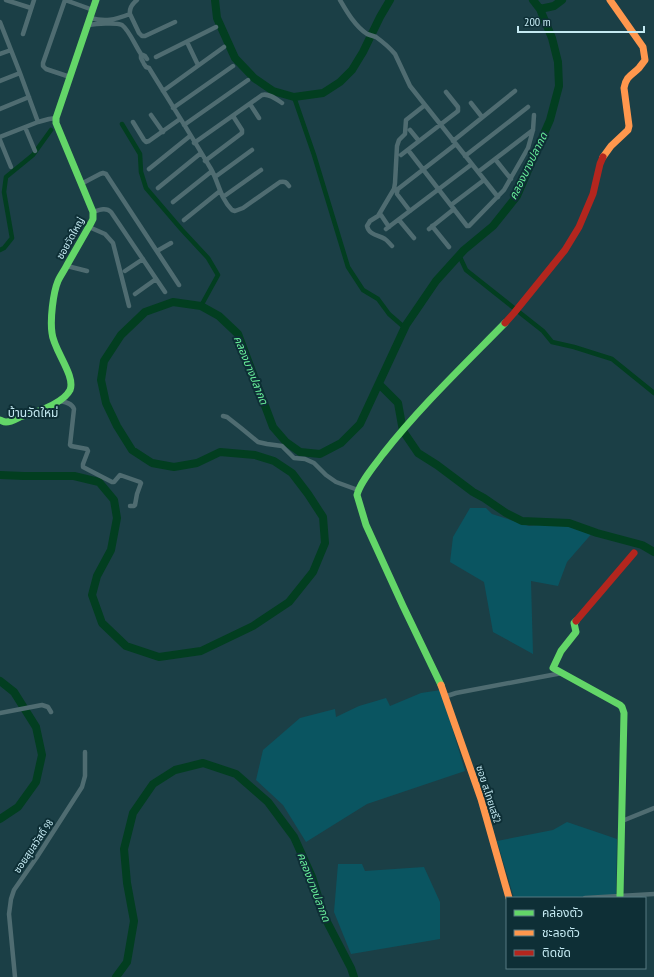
<svg xmlns="http://www.w3.org/2000/svg" width="654" height="977" font-family="'PT Sans Narrow','Noto Sans Thai',sans-serif">
  <style>
    .built { fill: #0a5561 }
    .lines { fill: none; stroke-linecap: round; stroke-linejoin: round }
    .canal { stroke: #023e20; stroke-width: 4.5 }
    .river { stroke: #023e20; stroke-width: 8 }
    .street { stroke: #4f6c71; stroke-width: 4.5 }
    .fast { stroke: #63d668; stroke-width: 7 }
    .slow { stroke: #ff974d; stroke-width: 7 }
    .jam { stroke: #b3261e; stroke-width: 7 }
    .labels { text-anchor: middle; stroke-width: 4; stroke-linejoin: round; paint-order: stroke }
    .street-label { font-size: 10px; fill: #c5eaf2; stroke: #0e2f36 }
    .water-label { font-size: 11px; font-style: italic; fill: #6af29c; stroke: #0e2f36 }
    .quarter-label { font-size: 12px; fill: #c5eaf2; stroke: #0e2f36 }
  </style>
  <rect width="100%" height="100%" fill="#1b3f46"/>
  <path class="built" d="M470,508h16l6,6 37,12 29,-3 36,8 -27,31 -9,24 -27,-5 2,73 -40,-22 -9,-50 -34,-20 3,-25z
    M441,690l24,81 -98,33 -61,38 -23,-37 -27,-25 7,-30 37,-32 35,-9 1,8 23,-11 17,-5 10,-3 4,8 31,-13z
    M567,822l50,17 -1,56 -57,3h-45l-17,-57 56,-11z
    M338,864h24l3,7 59,-4 16,35v37l-89,15 -17,-42z"/>
  <g class="lines">
    <path class="canal" d="M294,97l20,58 34,112 15,23 15,9 11,15 16,14
      M122,124l18,30 1,18 5,16 36,42 26,28 10,17 -17,31
      M0,250l4,-2 8,-10 -8,-46 2,-15 27,-22 18,-25
      M459,255l7,15 77,61 9,11 22,5 38,12 42,34"/>
    <path class="river" d="M215,0l2,18 18,40 19,20 19,13 21,6 29,-4 17,-11 12,-12 11,-18 17,-35 10,-17
      M540,9l14,-3 8,-6
      M379,384l19,19 5,28 15,22 19,12 36,27 11,6 22,15 16,8 47,2 28,10 45,12 12,7
      M0,475l24,1h50l25,6 15,18 3,18 -6,32 -14,26 -5,19 10,28 24,23 33,11 42,-6 52,-25 36,-24 24,-30 12,-29 -2,-26 -15,-23 -16,-21 -18,-12 -19,-6 -35,-3 -23,11 -23,4 -22,-4 -20,-13 -15,-24 -11,-23 -5,-23 3,-19 17,-26 24,-23 28,-10 28,4 18,10 19,18 35,93 13,15 14,10 20,2 21,-11 19,-19 46,-99 30,-44 28,-31 29,-24 24,-30 15,-35 18,-41 9,-34 -1,-24 -6,-24 -12,-29 -7,-9
      M0,681l14,11 22,35 6,28 -6,27 -18,25 -18,12
      M116,977l11,-15 7,-41 -7,-38 -3,-34 9,-36 20,-29 22,-14 28,-7 33,11 32,28 26,35 18,40 12,39 27,52 3,9"/>
    <path class="street" d="M6,0l25,8
      M65,0l-22,63v3l3,3 24,8
      M65,0l28,10
      M340,0c7,12 15,26 27,34 3,1 6,2 9,3 7,5 13,10 19,17l15,32 88,111
      M130,14c-1,-6 2,-10 7,-14
      M90,18c16,4 24,2 40,-4l9,19 3,3h3l30,-14
      M0,22l20,51 18,49
      M88,25c7,-1 28,-3 34,0 7,5 14,22 19,29v4l2,4
      M23,34l11,-34
      M187,42l11,23
      M0,54l11,-4
      M141,54l4,2 2,3
      M156,57l60,-30
      M144,64l2,3 3,1c21,34 42,67 62,101 8,14 9,29 21,41l3,1 8,-3 37,-26c5,-1 6,0 9,4
      M0,81l20,-8
      M163,91l61,-44
      M471,103l11,14
      M250,104l9,14
      M173,108l60,-42
      M0,109l29,-12
      M151,115l12,17
      M133,122l11,18 2,2 3,-1 31,-22
      M184,125l64,-45
      M25,127l10,24
      M410,130l9,11
      M0,137l38,-15 11,-3 7,-1
      M0,140l11,27
      M453,141l62,-50
      M194,143l68,-48c7,-2 14,4 20,8
      M408,150l59,76h2l35,-36 24,-42 5,-18 1,-15
      M401,155l57,-44v-4l-12,-15
      M465,156l63,-49
      M495,159l16,20
      M205,161l37,-28v-3l-9,-14
      M149,169l41,-33
      M478,172l55,-42
      M215,177l37,-27
      M81,184l19,-10 3,-1 3,1 73,111
      M158,188l43,-35
      M223,197l38,-27
      M173,202l39,-31
      M451,205l33,-25
      M410,211l-13,-17v-2l1,-3 58,-45
      M93,212c6,-2 13,-5 18,0l54,80
      M381,215l8,12
      M184,220l36,-29
      M399,220l15,18
      M432,226l17,21
      M89,227l16,7 8,9 16,63
      M386,229l86,-65
      M429,229l25,-20
      M392,246c-2,-2 -4,-5 -7,-7 -7,-4 -16,-4 -18,-13l3,-5 8,-5 16,-27 1,-6 2,-37 2,-6 6,-6 1,-14 19,-15
      M157,251l14,-8
      M67,266l20,5
      M125,271l18,-12
      M135,294l21,-15
      M60,401c5,1 12,2 14,8l-4,36 1,1 16,3 1,2 -5,13v3l29,15h2l6,-7 20,7 1,1 -4,11 -2,11 -1,1h-4
      M223,416l4,1 14,11 17,14 9,2 15,2 12,12 11,1 9,4 12,12 10,7 22,8
      M446,698l1,-2 9,-3 106,-20
      M0,713l42,-8 6,2 3,5
      M622,821l32,-13
      M585,898l69,-4
      M15,977l-6,-63 2,-15 3,-9 23,-33 45,-70 3,-11v-24"/>
    <path class="fast" d="M0,420c3,1 3,2 6,2 5,0 10,-3 14,-5 14,-4 43,-13 50,-27 6,-14 -17,-41 -18,-57 -2,-13 1,-40 6,-52 2,-5 6,-10 9,-16 8,-14 16,-28 24,-42l2,-4v-7l-37,-89v-5l40,-118
      M576,621l-2,2 2,9 -15,19 -8,17 67,37 2,2 2,6 -4,183
      M441,685l-38,-79 -37,-81 -9,-30c3,-13 18,-30 26,-41 37,-47 80,-88 122,-131"/>
    <path class="slow" d="M603,157l8,-11 17,-16 1,-4 -5,-38c2,-12 8,-13 15,-20 2,-3 4,-5 6,-8l-2,-13 -33,-47
      M441,685l40,114 28,99"/>
    <path class="jam" d="M505,323l9,-10 51,-63 14,-23 14,-33 7,-30 3,-7
      M576,621l58,-68"/>
  </g>
  <g class="labels">
    <g class="street-label">
      <text transform="translate(70 238) rotate(-61)" y="4">ซอยวัดใหญ่</text>
      <text transform="translate(489 794) rotate(72)" y="4">ซอย ส.ไทยเสรี2</text>
      <text transform="translate(33 846) rotate(-56)" y="4">ซอยสุขสวัสดิ์ 98</text>
    </g>
    <g class="water-label">
      <text transform="translate(528 166) rotate(-64)" y="4">คลองบางปลากด</text>
      <text transform="translate(251 370) rotate(68)" y="4">คลองบางปลากด</text>
      <text transform="translate(314 887) rotate(69)" y="4">คลองบางปลากด</text>
    </g>
    <g class="quarter-label">
      <text x="33" y="417">บ้านวัดใหม่</text>
    </g>
  </g>
  <rect x="506" y="897" width="140" height="72" fill="#0e2f36" stroke="#577a81"/>
  <rect x="514" y="910" width="20" height="6" fill="#63d668" stroke="#577a81"/>
  <text x="542" y="917" font-size="12" fill="#c5eaf2">คล่องตัว</text>
  <rect x="514" y="930" width="20" height="6" fill="#ff974d" stroke="#577a81"/>
  <text x="542" y="937" font-size="12" fill="#c5eaf2">ชะลอตัว</text>
  <rect x="514" y="950" width="20" height="6" fill="#b3261e" stroke="#577a81"/>
  <text x="542" y="957" font-size="12" fill="#c5eaf2">ติดขัด</text>
  <path d="M518 26v6h126v-6" fill="none" stroke="#c5eaf2" stroke-width="2"/>
  <text x="524" y="26" font-size="12" fill="#c5eaf2" stroke="#0e2f36" stroke-width="3" paint-order="stroke">200 m</text>
</svg>
